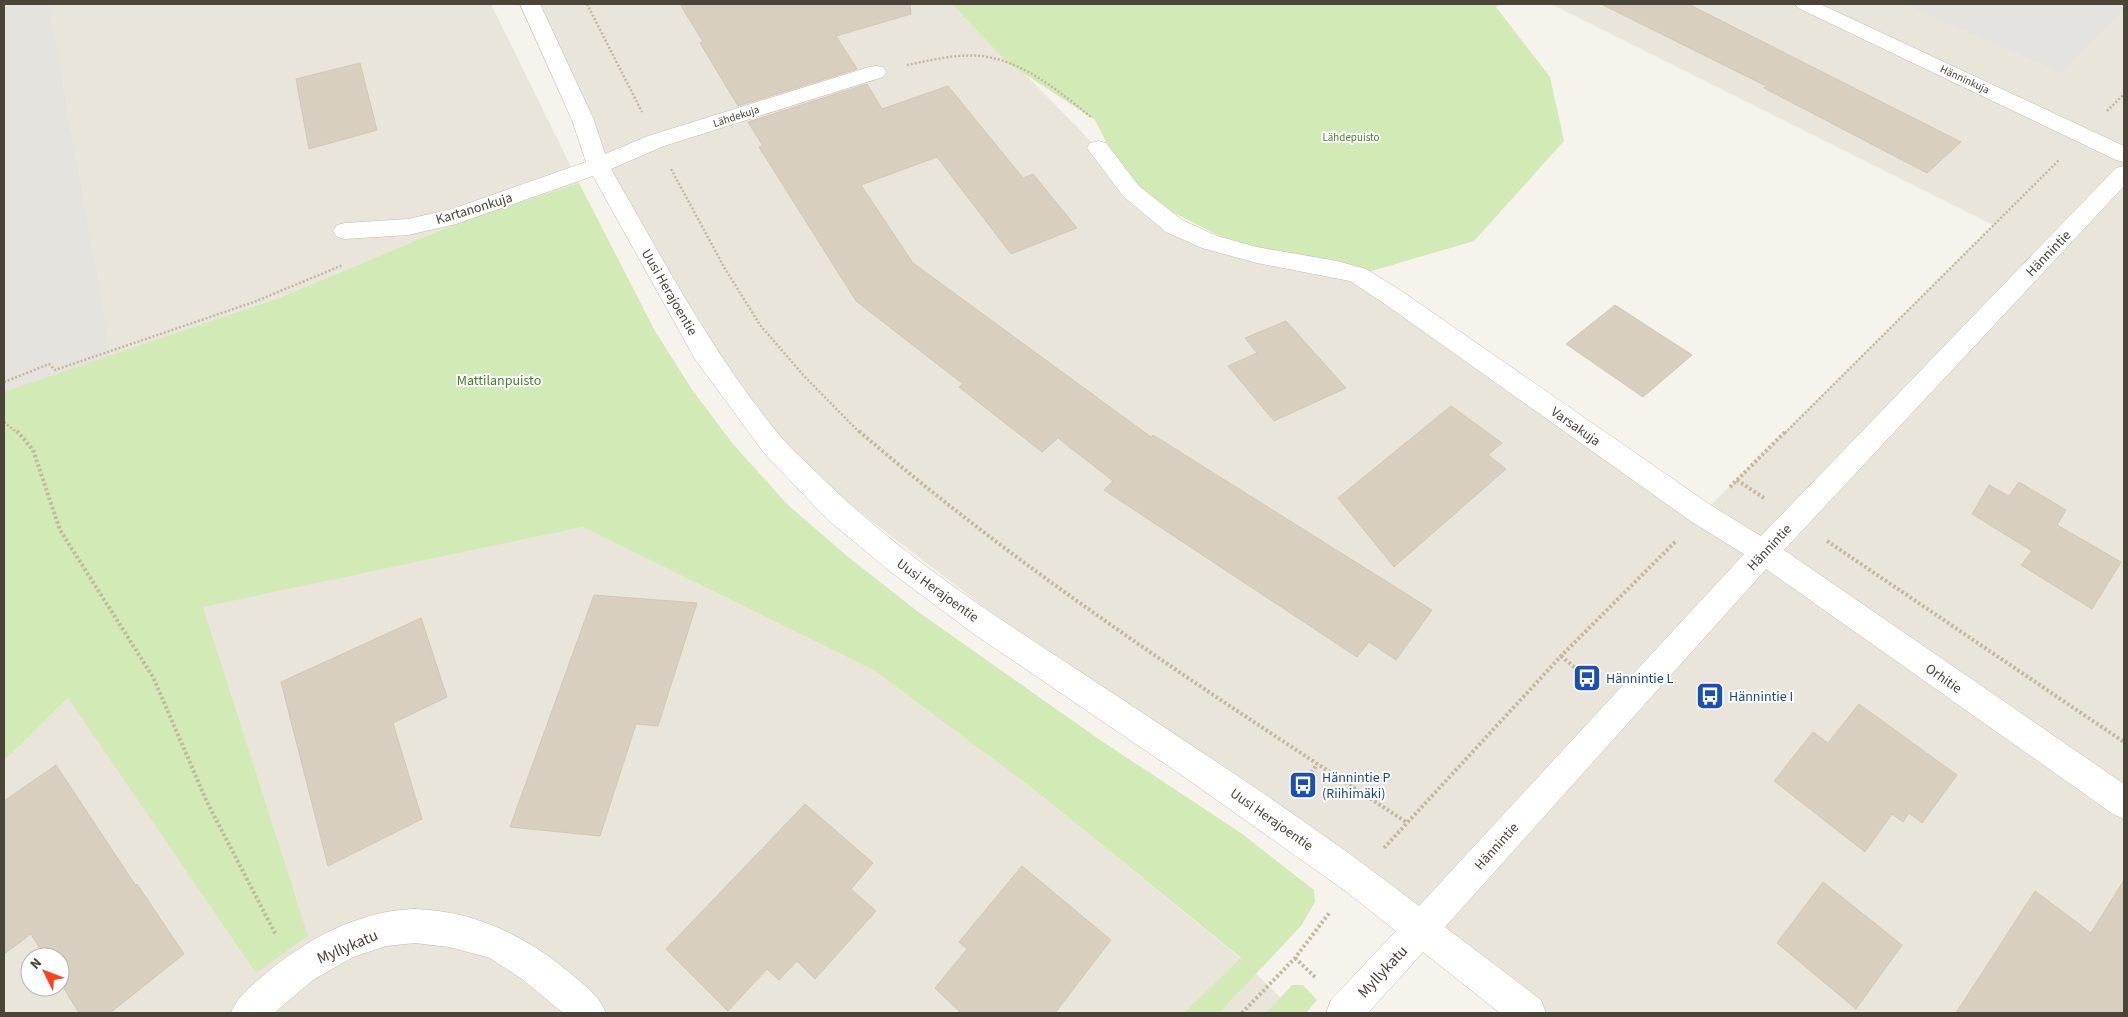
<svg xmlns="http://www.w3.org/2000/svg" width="2128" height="1017" font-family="'Source Sans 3',sans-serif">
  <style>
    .residential { fill: #eae5da; fill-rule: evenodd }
    .industrial { fill: #e6e2dd }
    .green { fill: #d2eab5 }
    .parking { fill: #e5e3e0 }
    .building { fill: #d8cfc1; stroke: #d3c7b4 }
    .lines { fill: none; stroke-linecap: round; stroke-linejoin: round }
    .street-casing { stroke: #c2bbae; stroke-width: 1 }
    .path-far1 { stroke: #c4b79f; stroke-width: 2.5; stroke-dasharray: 2 2; stroke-linecap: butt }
    .path { stroke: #c4b79f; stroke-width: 4; stroke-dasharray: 2.5 2.5; stroke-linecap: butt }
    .street { fill: #fff; fill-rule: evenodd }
    .labels { text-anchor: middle; stroke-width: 4; stroke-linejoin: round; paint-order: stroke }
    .far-street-label { font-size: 11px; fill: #4b4439; stroke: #fff }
    .far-park-label { font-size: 11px; fill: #4a7f2a; stroke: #fff }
    .street-label { font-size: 14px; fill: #4b4439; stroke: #fff }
    .park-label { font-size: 14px; fill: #4a7f2a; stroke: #fff }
    .transit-label { font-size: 14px; fill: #164399; stroke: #fff; text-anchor: start }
    .near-street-label { font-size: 16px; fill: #4b4439; stroke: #fff }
  </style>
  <rect width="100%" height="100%" fill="#f6f3ec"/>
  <path class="residential" d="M49,4h442l88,179 -119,39 -181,76 -167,58z
    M530,4h426l218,222 184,49 344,239 291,-289 -442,-221h573v799l-360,-251 -51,-30 411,283v208h-607l-744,-567 -113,-172 -77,-154z
    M583,527l292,144 157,117 209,171 55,54h-1292v-252l64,-63 135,-92zM30,957h30v30h-30z"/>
  <path class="industrial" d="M4,4h45l63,352 -108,100z"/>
  <path class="green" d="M952,4h547l-3,3 54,70 14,64 -90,100 -116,34 -101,-20 -126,-64 -36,-71 -87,-57z
    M579,183l76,148 38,60 40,53 55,61 59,51 70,55 183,129 141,93 73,57 1,12 -14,24 -82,87h-35l57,-55 -209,-170 -157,-117 -292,-144 -380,80 105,329 -52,37 -188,-275 -64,63v-369l275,-94 181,-76z
    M1292,985h11l14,15 -11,13h-40z"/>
  <path class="parking" d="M1905,4h219v5l-62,64z"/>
  <path class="building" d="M680,4h230l1,10 -75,22 21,33 -119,37 -38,-63 3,-1z
    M1601,4h87l273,138 -34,31 -163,-85 2,-2z
    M360,63l17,67 -68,19 -13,-70z
    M867,84l15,25 66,-23 75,92 10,-4 44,54 -66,26 -74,-97 -76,28 52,78 238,174 2,-2 279,175 -36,50 -27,-18 -12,15 -253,-167 9,-9 -55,-43 -16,14 -83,-65 4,-3 -107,-83 -97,-154 4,-1 -15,-24z
    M1615,305l77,50 -49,42 -77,-53z
    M1286,321l60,67 -72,33 -46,-55 29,-13 -12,-15z
    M1451,406l51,37 -14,12 18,14 -112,98 -56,-69z
    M2019,482l47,28 -9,15 64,37 -29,47 -71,-44 11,-14 -60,-37 17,-29 20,11z
    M594,595l103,8 -39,123 -22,-2 -36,112 -90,-9z
    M421,618l26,79 -54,26 29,96 -94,47 -47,-184z
    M1859,704l98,71 -35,48 -13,-10 -6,9 -11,-8 -27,38 -91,-71 39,-49 15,11z
    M56,765l80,121 1,-2 47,70 -74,59h-31l-19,-31v-25h-15l-14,-23 -27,20v-153z
    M805,804l68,59 -22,26 25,22 -61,68 -18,-18 -18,19 -12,-11 -39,42 -62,-62z
    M1022,866l89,74 -56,73h-94l-26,-25 32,-39 -8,-7z
    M2124,880v133h-168l79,-122 56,42z
    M1823,882l79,63 -46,64 -79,-66z"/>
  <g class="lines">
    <g class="street-casing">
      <path id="street" d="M520,4h20l54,116 11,34 43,-18 221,-69 7,-1 7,1 3,5 -3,5 -219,69 -53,23c53,92 102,186 170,268 11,13 24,24 36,36 75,75 164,134 253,192 118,78 237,154 349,241l325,-352 -52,-32 -310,-220 -32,-21 -93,-18 -55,-15 -36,-16 -43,-36 -36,-48 3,-5 8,-2 8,2 33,43 43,34 35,16 40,11 80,14 29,8 34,21 312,216 49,30 355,-368 8,-2v20l-340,364 340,234v35l-11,-5 -347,-245 -321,358 96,73 5,13h-46l-77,-61 -55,61h-42l5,-13 65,-69 -52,-41 -164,-116 -206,-140 -82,-61 -65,-54 -63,-66 -69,-94 -102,-183 -137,48 -48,11 -63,4 -8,-2 -4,-6 4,-6 8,-2 63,-4 44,-10 134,-47 -14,-42z
        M1795,4h25l304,142v16l-8,-2 -318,-152z
        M415,909c62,2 116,29 162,70 12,10 23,19 29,34h-43l-41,-34 -32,-21 -41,-11 -34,-4 -29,3 -33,11 -40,23 -39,33h-43c6,-16 19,-26 32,-37 41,-36 97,-66 152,-67z"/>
    </g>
    <path class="path-far1" d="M587,4l55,108
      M907,65c26,-5 55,-13 81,-8 39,7 73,36 103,60
      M2107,111l17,-17
      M671,169l53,98 36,58 45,52 55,56
      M4,382l45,-18 6,6 199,-68 89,-37
      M4,422l14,11
      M1785,433l274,-273"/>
    <path class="path" d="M17,431l16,19 27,80 93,147 54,125 69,133
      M859,431c170,147 360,268 547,391
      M1737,480l27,18
      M1730,487l56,-56
      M1827,541l297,201
      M1561,656l26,22
      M1303,785l14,-21
      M1384,848l177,-192 115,-115
      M1295,958l21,20
      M1242,1013l53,-55 35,-46"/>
    <use href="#street" class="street"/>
  </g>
  <defs>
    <g id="bus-square" transform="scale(1.4375)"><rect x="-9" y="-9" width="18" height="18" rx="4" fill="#1a4fb4" stroke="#fff"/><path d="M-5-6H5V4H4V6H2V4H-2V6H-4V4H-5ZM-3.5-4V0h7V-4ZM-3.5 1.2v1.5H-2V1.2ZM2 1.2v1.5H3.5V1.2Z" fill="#fff"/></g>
  </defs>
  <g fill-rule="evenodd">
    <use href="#bus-square" x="1587" y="678"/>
    <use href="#bus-square" x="1710" y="696"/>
    <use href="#bus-square" x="1303" y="785"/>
  </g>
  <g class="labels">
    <g class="far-street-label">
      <text transform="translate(1965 79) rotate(25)" y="4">Hänninkuja</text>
      <text transform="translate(736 116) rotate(-18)" y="4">Lähdekuja</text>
    </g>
    <g class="far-park-label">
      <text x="1351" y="141">Lähdepuisto</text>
    </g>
    <g class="street-label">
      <text transform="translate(474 208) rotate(-17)" y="5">Kartanonkuja</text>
      <text transform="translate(2048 253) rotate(-46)" y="5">Hännintie</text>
      <text transform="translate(670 292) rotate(60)" y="5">Uusi Herajoentie</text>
      <text transform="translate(1576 426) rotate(35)" y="5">Varsakuja</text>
      <text transform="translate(1769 547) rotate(-47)" y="5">Hännintie</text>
      <text transform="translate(938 590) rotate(36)" y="5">Uusi Herajoentie</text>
      <text transform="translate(1944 678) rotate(35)" y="5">Orhitie</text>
      <text transform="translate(1272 819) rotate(35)" y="5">Uusi Herajoentie</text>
      <text transform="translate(1496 846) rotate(-48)" y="5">Hännintie</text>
    </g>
    <g class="park-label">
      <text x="499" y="385">Mattilanpuisto</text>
    </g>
    <g class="transit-label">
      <text x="1606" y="683">Hännintie L</text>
      <text x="1729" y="701">Hännintie I</text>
      <text x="1322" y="782">Hännintie P<tspan x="1322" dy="16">(Riihimäki)</tspan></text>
    </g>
    <g class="near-street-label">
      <text transform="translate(347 946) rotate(-23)" y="6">Myllykatu</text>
      <text transform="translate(1382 971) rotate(-47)" y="6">Myllykatu</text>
    </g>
  </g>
  <rect width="2128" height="1017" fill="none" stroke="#4b4439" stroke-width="10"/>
  <g transform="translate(45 972) rotate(312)"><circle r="24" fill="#ffffff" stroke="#b7b4b0"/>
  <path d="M0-4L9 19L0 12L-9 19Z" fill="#fc3f1d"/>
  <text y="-8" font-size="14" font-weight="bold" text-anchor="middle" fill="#4b4439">N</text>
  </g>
</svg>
